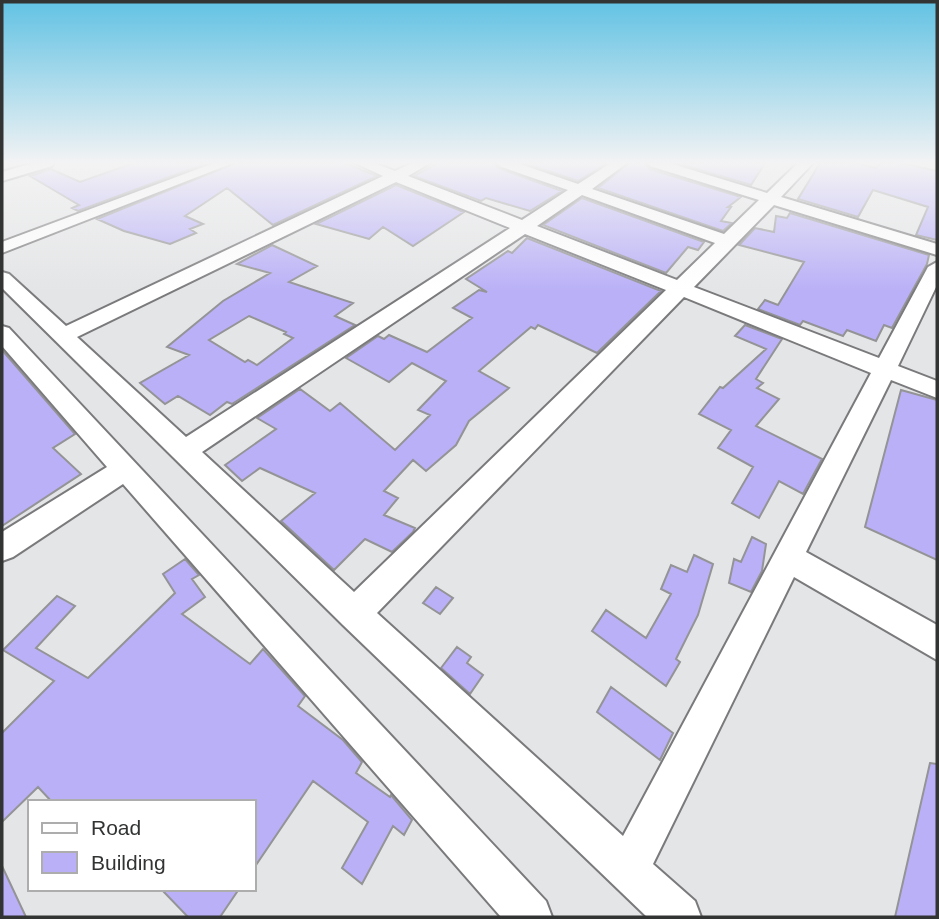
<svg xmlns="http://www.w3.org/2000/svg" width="939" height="919" font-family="Helvetica,sans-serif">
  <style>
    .building { fill: #b9b0f7; stroke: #949395; stroke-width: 2; fill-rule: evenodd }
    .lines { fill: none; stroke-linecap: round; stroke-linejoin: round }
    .minor-casing { stroke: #7a7a7c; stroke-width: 4 }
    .minor { fill: #fff; fill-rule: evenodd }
  </style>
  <rect width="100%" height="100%" fill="#e4e5e6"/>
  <path class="building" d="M134,163h73l-129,48 -6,-3 7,-3 -49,-29 21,-7 29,13z
    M236,163h109l32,13 -104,49 -46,-37 -42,28 18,8 -13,5 6,4 -26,11 -46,-13 -27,-12z
    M438,163h56l4,5 64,23 -32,20 -44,-13 -5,3 -67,-25z
    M524,163h83l-29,18z
    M629,163h16l4,6 92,28 -13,10h3l-10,14 11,2 -9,8 -125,-43z
    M677,163h88l-14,22z
    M820,163h35l21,5 4,-5h22l35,8v69l-21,-5 12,-28 -55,-17 -15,27 -60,-18z
    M396,185l68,27 -51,34 -30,-19 -14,12 -53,-15z
    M582,198l122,44 -6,8 -10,-3 -22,26 -123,-48z
    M790,213l139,42 -2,9 -35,64 -8,-3 -8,16 -29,-11 -4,6 -40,-15 -3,4 -42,-16 7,-9 13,5 26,-43 -65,-17 16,-17 19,4 2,-16 11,2z
    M527,238l134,53 -64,62 -59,-28 -3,4 -4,-2 -52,44 30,17 -40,33 -13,24 -30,26 -13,-11 -29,31 14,7 -14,17 31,13 -2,4 -21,20 -27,-13 -31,31 -53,-49 34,-28 -55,-25 -18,13 -17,-16 51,-36 -19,-11 43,-29 30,22 10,-8 55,47 35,-35 -12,-5 28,-29 -34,-18 -23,19 -43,-24 32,-22 6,3 5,-4 38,17 45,-34 -19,-10 26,-18 8,2 -21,-13 42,-28 4,2z
    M272,245l45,21 -28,16 64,21 -18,13 20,9 -123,79 -5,-2 -17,13 -32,-19 -13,8 -25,-21 49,-28 -22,-8 56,-46 47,-28 -33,-9zM249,316l37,16 -2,2 9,4 -36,27 -9,-5 -3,2 -36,-22z
    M745,325l37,14 -26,40 7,4 -6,5 22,11 -23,27 66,33 -19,35 -24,-13 -20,37 -27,-15 21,-36 -35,-19 13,-18 -32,-16 21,-27 3,1 43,-39 -31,-13z
    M2,350l73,84 -22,14 28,26 -79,52z
    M901,390l36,10v160l-72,-33z
    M752,537l14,7 -4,27 -11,21 -22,-9 5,-24 7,3z
    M694,555l19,9 -15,51 -22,44 4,3 -14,24 -74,-55 14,-21 40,28 25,-44 -10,-5 10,-24 16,7z
    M185,559l14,16 -7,4 13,18 -23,17 68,50 13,-15 42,47 -7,10 45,34 19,22 -6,11 34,24 1,-2 21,25 -8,15 -11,-9 -31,58 -20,-16 26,-46 -55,-41 -59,87v-66h-202l-14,-15 -36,35v-89l52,-52 -51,-31 54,-54 18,10 -39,42 52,30 87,-85 -12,-19z
    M436,587l17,11 -13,16 -17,-11z
    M457,647l14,10 -4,6 16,12 -13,19 -29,-26z
    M611,687l62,46 -13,27 -63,-48z
    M930,763l7,1v153h-42z
    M2,866l24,51h-24z
    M161,889h78l-19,28h-32z"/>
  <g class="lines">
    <g class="minor-casing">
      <path id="minor" d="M33,163h21l-2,3 -50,15v-9z
        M214,163h19l-231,90v-11z
        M355,163h19l21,8 17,-8h18l-22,13 114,44 46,-30 -69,-24 -2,-3h20l61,21 33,-21h16l-35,26 132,45 35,-34 -109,-34 -2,-3h21l98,30 31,-30h15l-32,34 156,47v11l-163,-50 -80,82 185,71 49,-91 9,-5v23l-39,81 39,15v17l-46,-18 -85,172 131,73v35l-143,-83 -141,287 42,37 6,16h-54l-304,-292 -341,-337v-16l7,2 57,52 317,-150zM396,182l114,46 -324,209 -109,-100zM582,195l133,48 -38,37 -140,-54zM525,234l141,56 -312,302 -152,-140zM684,297l187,76 -248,463 -246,-223z
        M2,326l7,2 537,573 6,16h-51l-378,-433 -110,73 -11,4v-29l105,-65 -105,-121z"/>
    </g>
    <use href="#minor" class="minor"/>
  </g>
  <linearGradient id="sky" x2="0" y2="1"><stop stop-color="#61c2e3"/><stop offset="0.56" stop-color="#f3f3f4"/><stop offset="1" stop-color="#f3f3f4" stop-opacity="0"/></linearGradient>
  <rect width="939" height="291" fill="url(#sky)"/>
  <rect width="939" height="919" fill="none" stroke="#323333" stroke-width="7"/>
  <rect x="28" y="800" width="228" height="91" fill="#ffffff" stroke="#adadad" stroke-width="2"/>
  <rect x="42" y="823" width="35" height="10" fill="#ffffff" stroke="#adadad" stroke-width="2"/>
  <text x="91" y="835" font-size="21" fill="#323333">Road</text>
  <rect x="42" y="852" width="35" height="21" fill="#b9b0f7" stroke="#adadad" stroke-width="2"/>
  <text x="91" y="870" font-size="21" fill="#323333">Building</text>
</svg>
